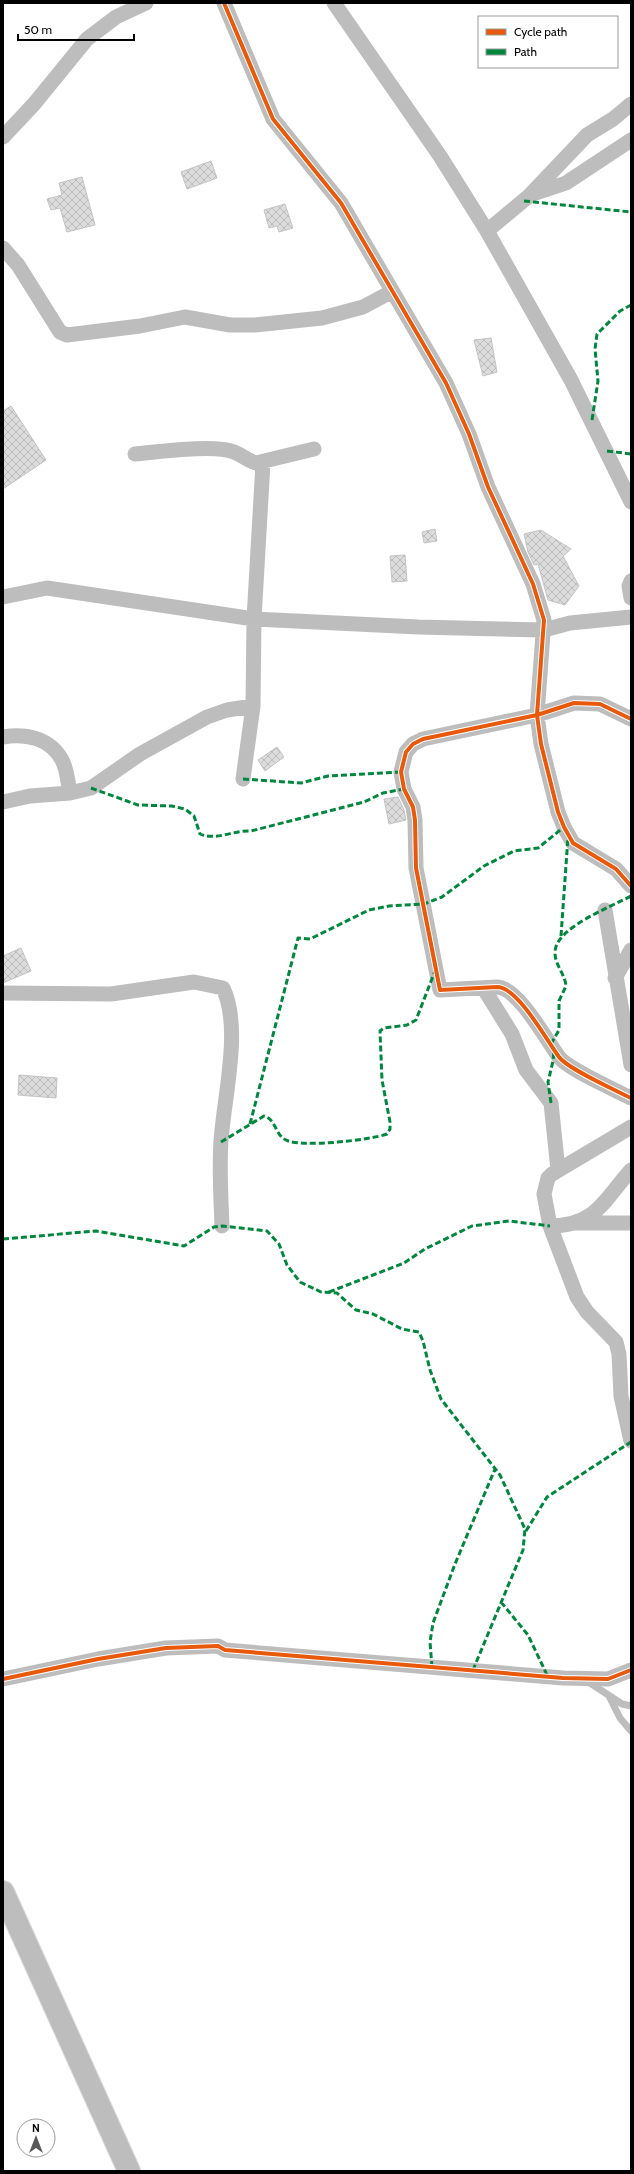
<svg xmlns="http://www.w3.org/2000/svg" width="634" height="2174" font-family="Cabin,sans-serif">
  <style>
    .building { fill: url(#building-cross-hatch); stroke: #c4c4c4 }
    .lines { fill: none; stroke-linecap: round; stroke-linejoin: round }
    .trunk-casing { stroke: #dbdbdb; stroke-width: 24 }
    .service { stroke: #bdbdbd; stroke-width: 7 }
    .minor { stroke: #bdbdbd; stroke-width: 15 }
    .trunk { stroke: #bdbdbd; stroke-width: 22 }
    .quiet { stroke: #00873e; stroke-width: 3; stroke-dasharray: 6 3; stroke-linecap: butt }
    .cycleway-casing { stroke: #fff; stroke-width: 6 }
    .cycleway { stroke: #e8590c; stroke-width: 4 }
  </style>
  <defs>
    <pattern id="building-cross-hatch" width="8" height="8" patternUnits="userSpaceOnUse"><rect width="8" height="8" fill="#dcdcdc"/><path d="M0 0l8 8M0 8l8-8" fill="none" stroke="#bbb"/></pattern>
  </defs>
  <rect width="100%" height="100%" fill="#fff"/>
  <path class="building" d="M211,161l6,17 -30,11 -6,-17z
    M82,177l13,48 -28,7 -7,-24 -9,2 -4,-11 15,-4 -3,-12z
    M285,204l8,24 -14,4 -2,-6 -8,2 -5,-18z
    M491,338l6,34 -14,4 -9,-36z
    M11,406l35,54 -43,29v-78z
    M435,529l2,12 -13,2 -2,-11z
    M541,530l30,19 -8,7 16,30 -14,19 -17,-5 -10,-36 -4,1 -6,-13 -4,-18z
    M405,555l2,26 -15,1 -2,-26z
    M277,747l7,10 -19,14 -7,-11z
    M398,797l6,13 2,10 -17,4 -5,-25z
    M21,948l10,23 -28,12v-27z
    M19,1075l38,3 -1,20 -38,-3z"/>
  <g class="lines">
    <g class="trunk-casing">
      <path id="trunk" d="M3,1892l126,279"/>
    </g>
    <path class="service" d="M587,1681l35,23 9,2
      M609,1696l11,22 11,13"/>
    <path class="minor" d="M224,3l49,116 68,84 105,180 23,51 19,53 45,97 11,36 -7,95 4,29 17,68 6,15 9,16 43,26 15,17
      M334,3l106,153 47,75 84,149 60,122
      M3,137l31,-33 53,-65 29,-22 30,-14
      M530,195l36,-12 65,-43
      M487,231l42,-35 58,-61 26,-16 18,-15
      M3,248l15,17 42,67 7,3 73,-9 45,-9 45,8h25l67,-7 41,-11 28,-15
      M135,454c23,-2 79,-10 99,-2 8,3 14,9 22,11l58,-14
      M631,581l-2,5 2,12
      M3,597l44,-9 207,31 164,8 126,3 26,-7 61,-6
      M631,719l-31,-15 -26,-1 -37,12 -114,24 -10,5 -7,8 -5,20 3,17 9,18 2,13 1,48 24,122 57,-3c21,0 50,54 62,70 9,12 56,33 72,41
      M3,737c23,-4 47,1 59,23 5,9 6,23 8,33
      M243,779l10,-73 1,-87 9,-156
      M3,802l27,-6 40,-3 21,-5 49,-34 67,-37 20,-7 26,-4
      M605,910l26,155
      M615,978l16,-28
      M484,989l28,45 14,36 25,33 7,67
      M3,993l108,1 83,-12 29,6c19,40 1,108 -2,153 -2,28 0,57 1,85
      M631,1127l-79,47 -4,4 -4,16 6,32 27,71 10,15 29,30 3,12 2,42 10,45
      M578,1223h53
      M550,1226c46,0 54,-26 81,-56
      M3,1679l95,-20 68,-11 52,-2 7,4 338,28 45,1 23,-9"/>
    <use href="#trunk" class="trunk"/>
    <path class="quiet" d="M524,201l107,11
      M592,420l6,-39 -3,-32 2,-15 23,-23 11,-6
      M607,451l24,3
      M243,779l58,4 27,-7 73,-4
      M91,788l47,17 34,1 13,3 9,7 6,18c16,7 34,-4 51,-3l113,-29 19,-9 21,-4
      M561,936l7,-99
      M551,1044l8,-14v-29l7,-15c-1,-12 -11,-21 -11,-33 -1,-25 56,-46 76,-57
      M551,1103l-3,-21 5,-21 1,-11
      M250,1124l48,-186 12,1 59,-29 20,-4 35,-2 18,-7 42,-31 30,-15 24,-3 26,-21
      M221,1142l43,-26c12,3 11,19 22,24 14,8 85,0 101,-6l3,-5v-7l-8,-42 -2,-49 4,-3 23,-3 9,-5 19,-49
      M3,1239l93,-8 88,15 30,-19 8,-1 45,5 12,13 8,21 13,17 21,10 16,1 19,17 17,4 29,15 17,3 4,9 7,29 11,29 59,76 25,54 -2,21 -50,120
      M329,1292l75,-29 21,-14 47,-23 37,-5 41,5
      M526,1531l21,-34 84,-55
      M501,1602l27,33 20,42
      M432,1667l-2,-25 3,-19 22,-59 40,-95"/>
    <g class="cycleway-casing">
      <path id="cycleway" d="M224,3l49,116 68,84 105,180 23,51 19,53 45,97 11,36 -7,95 4,29 17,68 6,15 9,16 43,26 15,17
        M631,719l-31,-15 -26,-1 -37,12 -114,24 -10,5 -7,8 -5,20 3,17 9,18 2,13 1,48 24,122 57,-3c21,0 50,54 62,70 9,12 56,33 72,41
        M3,1679l95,-20 68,-11 52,-2 7,4 338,28 45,1 23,-9"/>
    </g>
    <use href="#cycleway" class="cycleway"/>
  </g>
  <rect width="634" height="2174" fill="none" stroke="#000000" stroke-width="8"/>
  <rect x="478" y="16" width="140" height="52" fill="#ffffff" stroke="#999999"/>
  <rect x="486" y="29" width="20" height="6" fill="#e8590c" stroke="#999999"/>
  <text x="514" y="36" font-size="12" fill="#000000">Cycle path</text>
  <rect x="486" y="49" width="20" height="6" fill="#00873e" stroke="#999999"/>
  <text x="514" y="56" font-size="12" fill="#000000">Path</text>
  <g transform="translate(36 2138)"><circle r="19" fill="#ffffff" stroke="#999999"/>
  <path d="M0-3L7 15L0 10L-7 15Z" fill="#595959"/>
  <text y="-6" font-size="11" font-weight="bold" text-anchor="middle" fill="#000000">N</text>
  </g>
  <path d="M18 34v6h116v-6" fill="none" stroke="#000000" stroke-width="2"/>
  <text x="24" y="34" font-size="12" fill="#000000" stroke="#ffffff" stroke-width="3" paint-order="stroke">50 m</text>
</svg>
